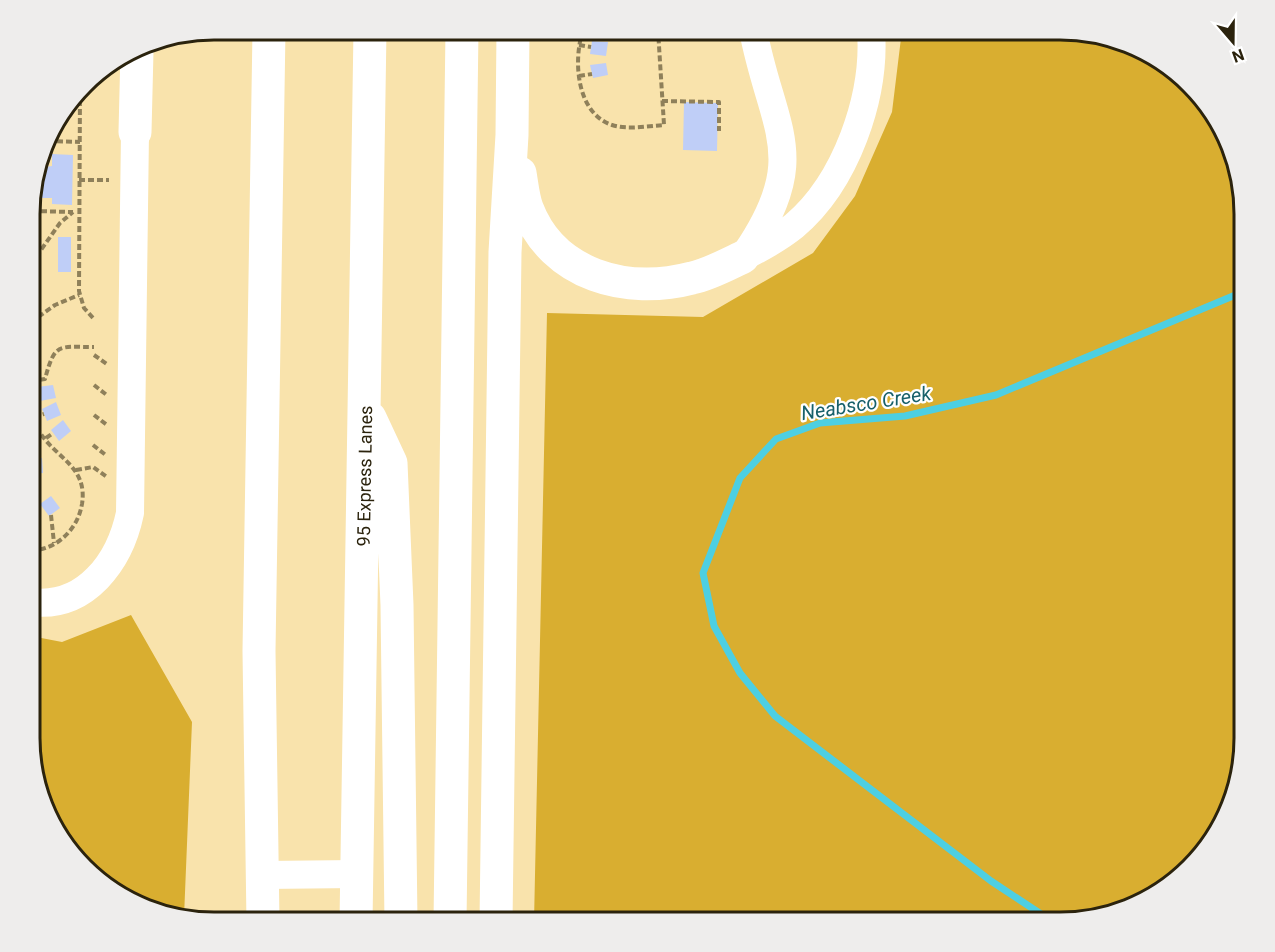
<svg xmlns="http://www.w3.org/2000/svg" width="1275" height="952" font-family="Roboto,sans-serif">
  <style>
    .forest { fill: #d9ae30 }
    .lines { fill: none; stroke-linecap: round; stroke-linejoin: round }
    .stream { stroke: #4dcfe2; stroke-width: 7 }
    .building { fill: #bfcef7 }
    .path { stroke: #8f805a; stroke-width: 4; stroke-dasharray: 6 3; stroke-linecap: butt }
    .minor { stroke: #fff; stroke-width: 28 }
    .highway { stroke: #fff; stroke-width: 33 }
    .labels { text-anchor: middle; stroke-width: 4.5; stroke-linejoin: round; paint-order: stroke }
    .street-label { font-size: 18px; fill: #2b230d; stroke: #fff }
    .water-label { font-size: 20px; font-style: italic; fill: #18606a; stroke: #fff }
    .rim { fill: none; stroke: #2b230d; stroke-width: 3 }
  </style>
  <rect width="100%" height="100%" fill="#f9e3ac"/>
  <path class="forest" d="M902,30h170l59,14 51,32 44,57 19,81v536l-14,58 -32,51 -57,44 -82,19h-526l13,-609 156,4 110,-64 42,-57 37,-84z
    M131,615l61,107 -8,195 -40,-9 -51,-32 -44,-57 -19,-69 1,-114 31,6z"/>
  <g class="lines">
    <path class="stream" d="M1053,922l-62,-41 -216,-165 -35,-43 -26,-47 -11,-53 37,-95 36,-39 44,-16 85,-7 91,-21 249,-104"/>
  </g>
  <path class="building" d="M598,30h15l-2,6z
    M592,41l16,1 -2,14 -16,-2z
    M606,63l2,12 -15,3 -3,-13z
    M684,102l34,1 -1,48 -34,-1z
    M52,154l21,1 -1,50 -20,-1v-6h-13v-30l13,-2z
    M58,237h13v35h-13z
    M53,385l3,13 -16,3 -3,-14z
    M56,402l5,13 -14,6 -5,-12z
    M63,420l8,11 -12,10 -8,-11z
    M32,458h10l1,15 -12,1z
    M51,496l9,12 -11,8 -9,-12z
    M31,516l8,1 -1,15h-7z"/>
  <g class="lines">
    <path class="path" d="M583,30c-10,30 -7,83 29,95 16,5 35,1 52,0l-6,-95
      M579,45l12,2
      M579,76l13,-2
      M80,91l-1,200 5,17 10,11
      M662,101l57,1v29
      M48,141l32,1
      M36,176h3
      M79,180h30
      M34,182v29
      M32,211l41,1
      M31,264l29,-41 13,-11
      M31,322l24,-17 24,-10
      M94,355l14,10
      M31,376v-53
      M31,381l14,-2c10,-37 13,-32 49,-32
      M94,385l14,11
      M94,415l13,10
      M34,417l10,-3
      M46,438l7,-5
      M93,445l14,11
      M32,458v-16l5,-15
      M76,470l17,-3 14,10
      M51,515l3,28
      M31,550c14,1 28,-7 37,-17 8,-9 12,-18 14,-29 6,-38 -27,-46 -43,-73 -6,-11 -7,-25 -8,-37"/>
    <path class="minor" d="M746,253c66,-97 26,-123 7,-223
      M743,257c18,-9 35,-18 51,-31 52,-44 82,-129 77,-196
      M31,602c55,7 89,-41 99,-89l5,-381
      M263,875l94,-1"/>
    <path class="highway" d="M135,132l2,-81
      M520,173c2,11 3,24 7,35 26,68 100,87 165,70 18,-4 34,-13 51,-21
      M370,418l21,45 6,142 4,317
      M263,922l-4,-271 10,-621
      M356,922l14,-892
      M450,922l12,-892
      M496,922l9,-670 7,-117 1,-105"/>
  </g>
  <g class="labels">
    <g class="street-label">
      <text transform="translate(365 476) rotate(-89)" y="6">95 Express Lanes</text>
    </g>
    <g class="water-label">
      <text transform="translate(866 403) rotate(-9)" y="7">Neabsco Creek</text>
    </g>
  </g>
  <path d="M0 0H1275V952H0ZM214 40H1060A174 174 0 0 1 1234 214V738A174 174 0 0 1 1060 912H214A174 174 0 0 1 40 738V214A174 174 0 0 1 214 40Z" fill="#eeedec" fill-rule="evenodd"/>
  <path class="rim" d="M214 40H1060A174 174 0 0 1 1234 214V738A174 174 0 0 1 1060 912H214A174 174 0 0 1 40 738V214A174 174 0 0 1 214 40Z"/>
  <g transform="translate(1233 42) rotate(160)" stroke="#ffffff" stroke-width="4.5" paint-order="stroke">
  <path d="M0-4.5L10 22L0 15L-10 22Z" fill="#2b230d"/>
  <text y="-9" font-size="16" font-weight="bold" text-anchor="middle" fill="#2b230d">N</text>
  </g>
</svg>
